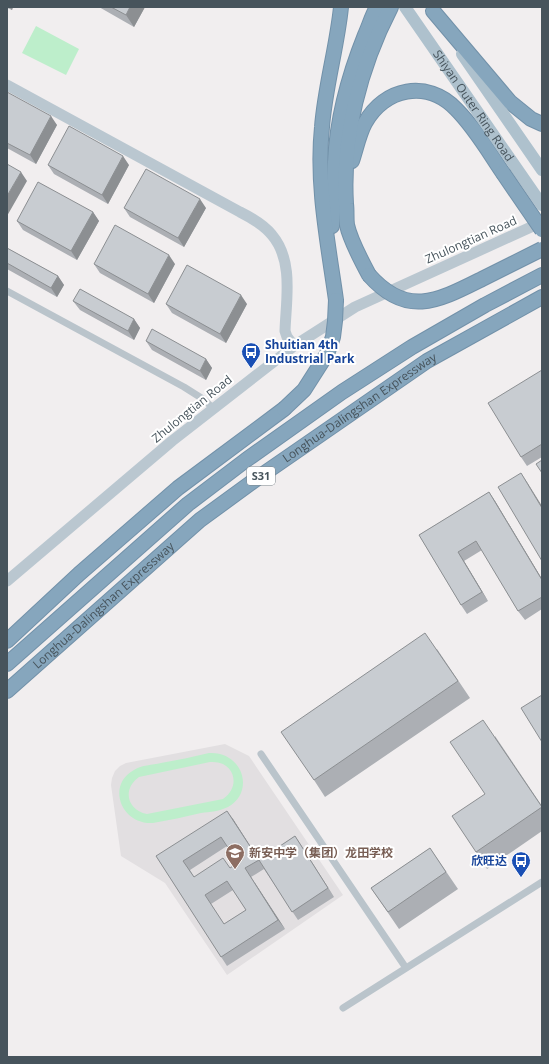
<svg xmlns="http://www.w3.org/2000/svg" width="549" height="1064" font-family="'Open Sans','Noto Sans SC',sans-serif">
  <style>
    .education { fill: #e2dfe1 }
    .green { fill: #bdeecb; fill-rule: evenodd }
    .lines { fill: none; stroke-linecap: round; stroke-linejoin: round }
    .highway-casing { stroke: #7291a9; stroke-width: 16 }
    .street { stroke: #bac4cb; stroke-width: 7 }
    .secondary { stroke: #bac7d0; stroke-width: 11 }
    .primary { stroke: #aec1cd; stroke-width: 12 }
    .highway { stroke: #86a6bd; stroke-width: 14 }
    .highway-bridge-casing { stroke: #7291a9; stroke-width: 16; stroke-linecap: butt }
    .highway-bridge { stroke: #86a6bd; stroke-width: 14 }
    .wall { fill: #acafb4; fill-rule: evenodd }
    .shaded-wall { fill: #8c8f92 }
    .building { fill: #c8ccd1; stroke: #8c8f92; fill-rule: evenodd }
    .labels { text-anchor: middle; stroke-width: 4; stroke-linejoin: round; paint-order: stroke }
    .shield { fill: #fff; stroke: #7e878d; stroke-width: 1 }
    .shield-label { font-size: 11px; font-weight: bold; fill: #47545c }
    .street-label { font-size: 12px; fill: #47545c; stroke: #fff }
    .transit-label { font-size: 12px; font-weight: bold; fill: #164399; stroke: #fff; text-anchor: start }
    .education-label { font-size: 12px; font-weight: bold; fill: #785e54; stroke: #fff; text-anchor: start }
  </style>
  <rect width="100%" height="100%" fill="#f1eeef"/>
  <path class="education" d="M225,744l24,12 94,139 -116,80 -62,-92 -44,-27 -10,-71 1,-7 3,-7 5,-5 6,-3z"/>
  <path class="green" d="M36,26l43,23 -13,26 -44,-22z
    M209,753c33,-2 47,38 19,54 -8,4 -18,5 -27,6 -16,4 -32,7 -48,10 -32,2 -47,-38 -19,-53 8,-5 18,-5 27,-7 16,-3 32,-6 48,-10zM210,762c24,-2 32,24 13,37l-76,15c-20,-4 -25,-25 -8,-37z"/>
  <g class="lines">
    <g class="highway-casing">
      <g id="highway">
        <path d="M433,11l77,91 21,17 11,5"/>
        <path d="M352,161c4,-12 7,-27 13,-38 19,-35 62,-44 91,-14 19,19 32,42 47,64"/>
        <path d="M332,226c2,-22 2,-43 3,-64 2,-44 14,-87 30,-127 4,-9 7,-19 12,-28"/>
        <path d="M369,275c-7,-13 -19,-36 -22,-50 -1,-7 0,-14 -1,-21 -4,-68 14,-137 45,-197"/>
        <path d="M336,300c-8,-57 -20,-116 -14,-173 3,-40 15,-80 19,-120"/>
        <path d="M7,641l72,-67 99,-86 106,-79"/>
        <path d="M7,664l181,-160 58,-44 96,-68 70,-45 73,-42 57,-30"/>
        <path id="s2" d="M7,691l193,-171 59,-43 168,-116 115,-64"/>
      </g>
    </g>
    <path class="street" d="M7,291l177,96 19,12 10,9
      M261,754l145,214
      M343,1008l199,-126"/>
    <path class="secondary" d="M7,85l233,127c12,6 24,13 32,23 22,26 14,65 13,96l2,6 7,9
      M7,581l165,-140 122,-95 61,-39 187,-85"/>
    <g class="primary">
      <path id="s1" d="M405,7l137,198"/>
      <path d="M462,54l80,116"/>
    </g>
    <use href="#highway" class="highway"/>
    <g class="highway-bridge-casing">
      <path id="highway-bridge" d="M503,173l39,57
        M369,275c38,43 69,26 113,4 20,-10 40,-20 60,-30
        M284,409l20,-19 23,-36 6,-17 2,-16 1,-21"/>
    </g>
    <use href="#highway-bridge" class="highway-bridge"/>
  </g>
  <path class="wall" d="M7,7h6l-1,3 -5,-2z
    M99,7h46l-11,20z
    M7,92l50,33 -21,39 -29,-16z
    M48,165h81l-21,39 -54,-30z
    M124,208h82l-22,39 -54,-30z
    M93,212l6,9 -22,39 -54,-30 -6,-9z
    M7,248l51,28 6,9 -7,12 -50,-28z
    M94,264h81l-21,39 -54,-30z
    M73,301l61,18 6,9 -6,12 -54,-30z
    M166,304h81l-21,39 -54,-30z
    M146,341l60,18 6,9 -6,12 -54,-30z
    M542,370v87l-15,9 -6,-9z
    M489,492l6,9 47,78v30l-17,11 -7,-9 -36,-61 -18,11 24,40 -21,13 -6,-9 -42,-70z
    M437,649l33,49 -145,99 -11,-17z
    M495,736l47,70v25l-55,38 -11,-17z
    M233,819l26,41 36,-24 39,61 -36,23 -34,-51 -13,8 34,52 -58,37 -71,-110zM227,846l11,17 -8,5 -36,9 -4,-7zM233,890l13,20 -22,14 -13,-20z
    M430,848l28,41 -59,40 -28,-41z"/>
  <path class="shaded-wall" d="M9,7h4l-1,3z
    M130,7h15l-11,20 -8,-12z
    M51,116l6,9 -21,39 -6,-9z
    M123,156l6,9 -21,39 -6,-9z
    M21,172l6,9 -20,35v-20z
    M200,199l6,9 -22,39 -6,-9z
    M93,212l6,9 -22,39 -6,-9z
    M169,255l6,9 -21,39 -6,-9z
    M58,276l6,9 -7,12 -6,-9z
    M241,295l6,9 -21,39 -6,-9z
    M134,319l6,9 -6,12 -6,-9z
    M206,359l6,9 -6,12 -6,-9z
    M521,473l6,9 15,24v2z
    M489,492l6,9 47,78v1z
    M458,552l6,9 24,40 -6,-9z
    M227,811l6,8 32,50 -6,-9z
    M295,836l6,9 33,52 -6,-9z
    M245,868l6,9 34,52 -7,-9z"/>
  <path class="building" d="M111,7h19l-4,8z
    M7,92l44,24 -21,39 -23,-12z
    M69,126l54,30 -21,39 -54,-30z
    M7,164l14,8 -14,24z
    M146,169l54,30 -22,39 -54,-30z
    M38,182l55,30 -22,39 -54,-30z
    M115,225l54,30 -21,39 -54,-30z
    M7,248l51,28 -7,12 -44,-25z
    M187,265l54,30 -21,39 -54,-30z
    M80,289l54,30 -6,12 -55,-30z
    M152,329l54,30 -6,12 -54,-30z
    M542,370v74l-21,13 -33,-54z
    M542,460v13l-6,-9z
    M521,473l21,35v53l-44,-74z
    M489,492l53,88v17l-24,14 -42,-70 -18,11 24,40 -21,13 -42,-70z
    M425,633l33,48 -144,99 -33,-48z
    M542,695v47l-21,-34z
    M483,720l59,87 -66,45 -24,-36 33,-22 -35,-52z
    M227,811l32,49 36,-24 33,52 -36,24 -33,-52 -14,8 33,52 -57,37 -65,-101zM221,837l17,26 -8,5 -7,-10 -29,19 -11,-16zM227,881l19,29 -22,14 -19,-29z
    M430,848l16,24 -58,40 -17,-24z"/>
  <defs>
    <g id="bus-pin" transform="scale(1)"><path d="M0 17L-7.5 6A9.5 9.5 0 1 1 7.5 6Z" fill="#1a4fb4" stroke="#fff"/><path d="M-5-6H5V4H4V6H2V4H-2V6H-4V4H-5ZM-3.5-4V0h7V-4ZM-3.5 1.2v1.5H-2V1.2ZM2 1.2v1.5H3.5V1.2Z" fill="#fff"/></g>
    <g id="school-pin" transform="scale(1)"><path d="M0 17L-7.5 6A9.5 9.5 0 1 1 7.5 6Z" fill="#8d6e63" stroke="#fff"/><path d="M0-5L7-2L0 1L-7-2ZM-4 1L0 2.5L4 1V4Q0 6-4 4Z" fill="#fff"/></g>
  </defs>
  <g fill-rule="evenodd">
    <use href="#bus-pin" x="251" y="352"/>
    <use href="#school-pin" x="235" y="853"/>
    <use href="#bus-pin" x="521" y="861"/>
  </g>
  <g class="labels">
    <rect class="shield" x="247" y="467" width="28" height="18" rx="3"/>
    <g class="shield-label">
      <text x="261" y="480">S31</text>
    </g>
    <g class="street-label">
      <text dy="4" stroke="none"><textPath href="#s1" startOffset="120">Shiyan Outer Ring Road</textPath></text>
      <text transform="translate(471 240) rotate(-24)" y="4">Zhulongtian Road</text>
      <text dy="4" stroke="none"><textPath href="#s2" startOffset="453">Longhua-Dalingshan Expressway</textPath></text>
      <text transform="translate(192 409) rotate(-39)" y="4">Zhulongtian Road</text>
      <text dy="4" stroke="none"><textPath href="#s2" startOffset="129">Longhua-Dalingshan Expressway</textPath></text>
    </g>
    <g class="transit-label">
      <text x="265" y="349">Shuitian 4th<tspan x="265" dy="14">Industrial Park</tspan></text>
      <text x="507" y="865" text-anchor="end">欣旺达</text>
    </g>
    <g class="education-label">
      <text x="249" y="857">新安中学（集团）龙田学校</text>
    </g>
  </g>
  <rect width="549" height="1064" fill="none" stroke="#47545c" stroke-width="16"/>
</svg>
